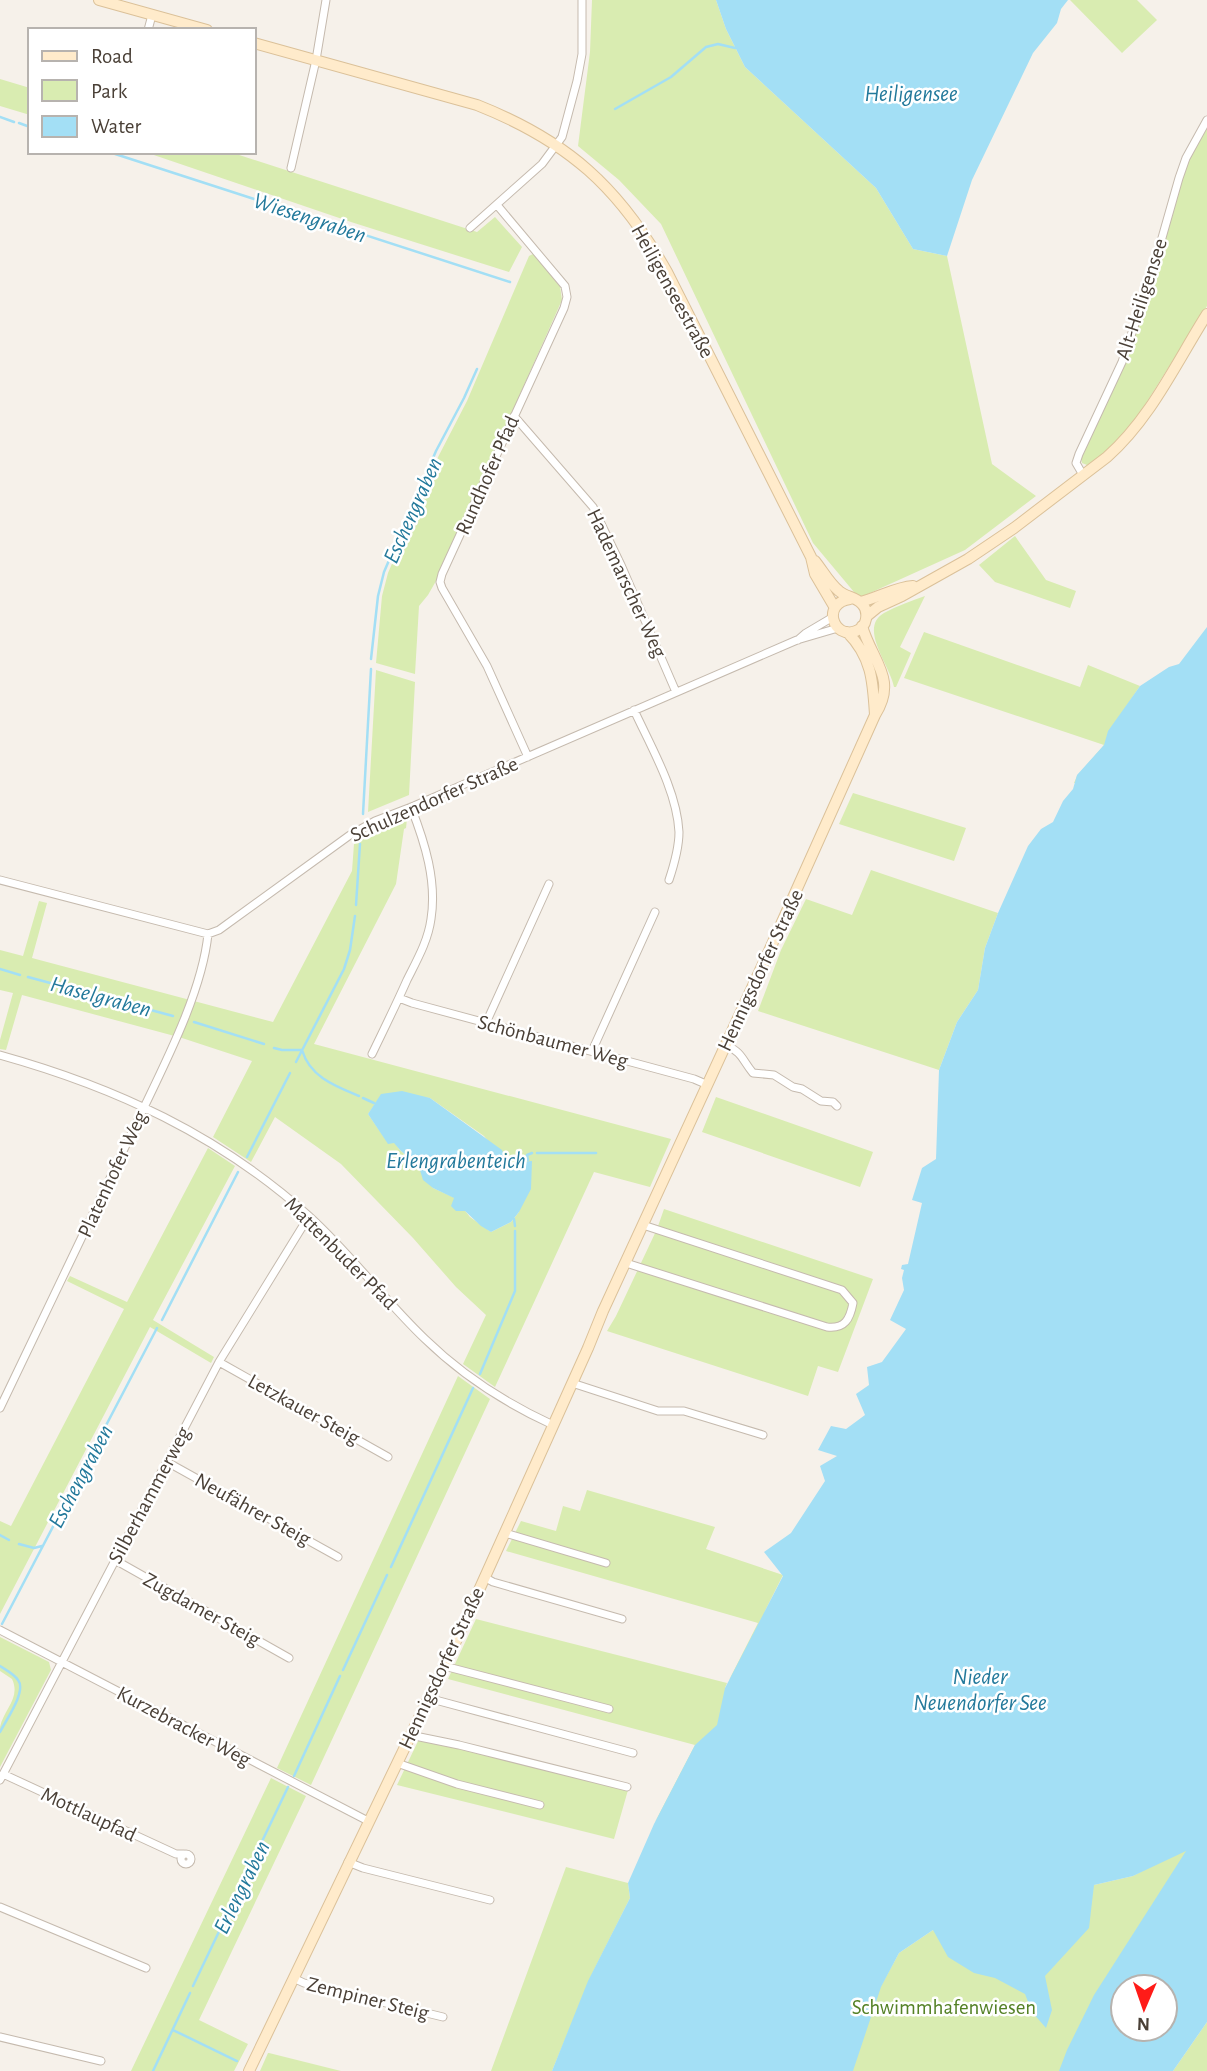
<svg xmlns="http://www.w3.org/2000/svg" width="1207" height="2071" font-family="'Alegreya Sans',sans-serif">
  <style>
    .green { fill: #d9ecb1; fill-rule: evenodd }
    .water { fill: #a3dff5; fill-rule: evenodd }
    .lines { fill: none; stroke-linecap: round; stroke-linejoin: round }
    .stream { stroke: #a3dff5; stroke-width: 2.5 }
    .minor-casing { stroke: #c5baae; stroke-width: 9 }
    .secondary-casing { stroke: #dbc199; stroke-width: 12 }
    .minor { stroke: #fff; stroke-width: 7 }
    .secondary { stroke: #ffebcb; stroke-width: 10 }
    .labels { text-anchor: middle; stroke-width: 5; stroke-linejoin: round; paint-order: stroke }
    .street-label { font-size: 21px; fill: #4a4037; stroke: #fff }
    .park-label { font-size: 21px; fill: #548126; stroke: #fff }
    .water-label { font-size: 23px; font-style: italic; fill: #23799b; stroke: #fff }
  </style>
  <rect width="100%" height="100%" fill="#f6f1ea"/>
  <path class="green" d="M592,0h124l10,29 19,38 131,121 37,61 34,7 45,208 44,32 -71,54 -106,48 -46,-55 -152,-319 -42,-44 -41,-34 12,-94z
    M1070,0h67l20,20 -35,33z
    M0,79l30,9v27l-30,-9z
    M1207,123v183l-69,110 -25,29 -22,19 -4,1 -5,-2 -1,-6 25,-53 60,-171 24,-78z
    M145,152h85l247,80 18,-15 27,30 -13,25 -158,-50z
    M533,254l27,32 2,14 -122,274 -12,21 -9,11 -4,68 -39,-11 6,-67 6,-23 48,-112 31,-60 62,-145z
    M1015,536l31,44 30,11 -6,17 -75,-26 -16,-17z
    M925,596l-25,51 11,6 -15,34h-2c-4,-22 -36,-59 -10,-74 13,-7 27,-12 41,-17z
    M924,632l156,55 8,-22 52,21 -15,22 -32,76 -19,-1 3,-7 27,-31 -200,-67z
    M376,670l39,12 -6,113 -41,17z
    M853,793l113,35 -12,33 -115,-37z
    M407,819l-1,9 -2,1 -8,55 -82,160 357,95 -21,48 -56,-15 -99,215 -32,-23 23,-49 -30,-28 -43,-49 -72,-74 -66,-47 -24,45 -38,-25 39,-76 -70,-23 -160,-43 -16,55 -6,-1v-9l13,-47 -13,-3v-40l23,6 16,-55 8,2 -15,55 241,64 79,-151 2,-27 13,-8zM382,1094l48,4 54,38 23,28 17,-4 -5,52 -8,10 -20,10 -21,-15 -15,-19 -22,-10 -14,-21 -19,-17 -6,-8 -6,1 -20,-29z
    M871,870l127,43 -13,35 -7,42 -21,32 -18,48 -181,-59 23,-61 25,-51 46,16z
    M716,1097l157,55 -13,35 -158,-55z
    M208,1148l27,18 -82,154 61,37 -3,6 -61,-36 -150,287v-93l11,5 113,-217 -57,-28 3,-5 57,26z
    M664,1209l209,70 -35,93 -20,-6 -10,30 -201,-65 9,-15 41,-87z
    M458,1376l32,23 -179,386 -34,-17z
    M587,1490l128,37 -9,22 77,26 -18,36 -5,25 -31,44 29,-57 -252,-72 15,-30 35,10 7,-25 17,5z
    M476,1619l251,64 -2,5 13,8 -83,126 40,-77 -247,-66z
    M0,1637l49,25 2,8 -51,97c0,-13 0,-28 0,-40 4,-18 21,-29 12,-48l-12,-8z
    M420,1737l208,53 -14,49 -217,-54z
    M271,1778l35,18 -107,224 49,24 -14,27h-103z
    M1207,1837l-136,234h-229l2,-17 55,-101 34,-23 161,-45 39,-9z
    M566,1867l62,16 2,15 -37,74 -41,99h-61z
    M1207,2022v49h-34z
    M268,2053h1l72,18h-81z"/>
  <path class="water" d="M716,0h352l-7,9 -4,14 -24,30 -61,127 -25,76 -34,-7 -37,-61 -131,-121 -19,-38z
    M1207,627v1395l-34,49h-114l8,-21 27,-55 92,-144 -53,25 -39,9 -5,43 -44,48 7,34 -6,18 -14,-16 -7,-18 -30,-16 -21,-5 -26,-16 -15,-27 -34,23 -18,34 -28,84h-301l36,-90 42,-83 -2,-15 26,-59 41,-79 22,-20 8,-37 58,-112 -19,-24 27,-19 34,-52 -5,-15 17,-10 -19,-6 13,-24 15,3 19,-14 -9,-21 13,-9 -2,-18 15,-5 24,-33 -16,-9 14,-30 -2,-12 2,-8 -3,-1 1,-4 6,-1 14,-61 -10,-3 10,-32 14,-9 3,-89 18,-48 21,-32 7,-42 13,-35 30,-67 13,-17 12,-7 10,-21 10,-12 4,-14 27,-30 4,-14 32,-45 29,-19 10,-3zM1165,1987v42h-42v-42z
    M402,1091l28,7 72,52 5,13 25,-2 -1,28 -12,23 -8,10 -20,10 -10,-6 -16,-15h-9l-5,-5 3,-8 -21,-10 -10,-8 -4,-13 -19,-17 -6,-7 -6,1 -20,-30 13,-20z"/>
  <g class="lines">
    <path class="stream" d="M615,109l56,-32 35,-30 12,-3 17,4
      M0,117l14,5
      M19,123l11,4
      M109,152l401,130
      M371,659l7,-63 6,-24 52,-121 28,-53 13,-29
      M363,814l8,-145
      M356,905l4,-61
      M0,969l20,6
      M28,977l145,39
      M194,1022l70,22
      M274,1048l8,2h20c8,27 33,36 57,46
      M296,1062l48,-93 6,-19 5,-34
      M363,1098l11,5
      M537,1153h59
      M247,1157l43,-84
      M528,1160l-1,-5 5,-2
      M514,1219l1,7
      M162,1320l76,-148
      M480,1374l35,-83v-60
      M0,1535l9,5
      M19,1544l15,4 8,-2
      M391,1567l82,-179
      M2,1624l155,-296
      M0,1666c6,4 14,8 18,14 9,11 -12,40 -18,52
      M343,1670l44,-95
      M294,1776l46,-100
      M193,1986l95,-199
      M173,2030l64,31
      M153,2071l37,-78"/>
    <g class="minor-casing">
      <path id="minor" d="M148,30l4,-15
        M291,168l25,-108 10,-60
        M497,205l68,81 2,11 -3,11 -122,266 -2,8 2,6 45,78 41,91
        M470,228l72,-64 20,-27 15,-56 5,-27v-54
        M514,416l79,91 28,58 55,127
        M1083,475l-7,-12 3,-9 43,-92 28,-82 29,-102 7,-20 21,-38
        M798,640l8,-7 27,-16
        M634,710c17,37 43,81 45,122 0,16 -5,33 -10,48
        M0,880l208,54 11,-4 131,-95 25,-14 39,-15 383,-166 41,-12
        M399,998l13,5 282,76 14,6
        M486,1023l63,-139
        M726,1045c17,8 16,15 27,28l21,2 19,12 9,2 19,12 12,1 4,4
        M592,1051l63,-139
        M372,1054c12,-25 24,-49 35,-74 10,-20 21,-39 24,-61 6,-38 -6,-76 -20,-112
        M0,1055c115,32 219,80 309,161 42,38 75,84 116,123 38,37 80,64 128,86
        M626,1263l201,64c18,2 23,-8 26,-24l-11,-13 -199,-65
        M219,1362l169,95
        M572,1383l86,28h26l79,24
        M0,1408c45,-95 91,-189 136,-284 26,-55 66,-130 72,-190
        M167,1462l171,95
        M505,1533l101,30
        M115,1560l174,98
        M484,1577l9,5 129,37
        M0,1630l368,191
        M444,1666l165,43
        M428,1698l205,55
        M410,1735l49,10 168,42
        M397,1763l60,21 83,21
        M3,1774l173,80h8
        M0,1780l219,-418 90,-146
        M181 1859a5 5 0 1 1 10 0a5 5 0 1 1-10 0Z
        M348,1862l15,6 127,32
        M0,1907l146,61
        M293,1978l11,5 139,34
        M0,2037l101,24"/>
    </g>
    <g class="secondary-casing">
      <path id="secondary" d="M99,0l108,30
        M254,43l223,62c91,36 142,82 190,167l144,285 4,17 20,34
        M815,561c8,10 14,22 24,30 7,6 17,6 23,13 4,4 5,9 4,15 -1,6 -5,10 -10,12 -23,9 -35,-28 -6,-32
        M860,602c17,-4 36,-15 53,-16
        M867,616l11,-9 24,-11 66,-37 46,-31 93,-71c44,-39 69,-94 100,-143
        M847,632c25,25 26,50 28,83
        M249,2071l208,-432 131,-291 15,-37 166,-360 106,-236c23,-36 -3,-54 -13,-89"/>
    </g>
    <use href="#minor" class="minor"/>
    <use href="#secondary" class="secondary"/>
  </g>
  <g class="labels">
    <g class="street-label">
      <text transform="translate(673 291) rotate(61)" y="7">Heiligenseestraße</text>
      <text transform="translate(1141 299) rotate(-72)" y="7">Alt-Heiligensee</text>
      <text transform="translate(487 475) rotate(-66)" y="7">Rundhofer Pfad</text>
      <text transform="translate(627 583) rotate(65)" y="7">Hademarscher Weg</text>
      <text transform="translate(434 799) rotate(-24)" y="7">Schulzendorfer Straße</text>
      <text transform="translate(760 970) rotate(-65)" y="7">Hennigsdorfer Straße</text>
      <text transform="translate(553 1041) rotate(15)" y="7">Schönbaumer Weg</text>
      <text transform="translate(112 1174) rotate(-65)" y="7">Platenhofer Weg</text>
      <text transform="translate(341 1253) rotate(45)" y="7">Mattenbuder Pfad</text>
      <text transform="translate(304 1409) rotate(29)" y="7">Letzkauer Steig</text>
      <text transform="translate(149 1495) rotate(-62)" y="7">Silberhammerweg</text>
      <text transform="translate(253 1509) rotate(29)" y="7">Neufährer Steig</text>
      <text transform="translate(202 1609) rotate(29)" y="7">Zugdamer Steig</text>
      <text transform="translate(441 1668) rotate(-65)" y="7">Hennigsdorfer Straße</text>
      <text transform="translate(184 1726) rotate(28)" y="7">Kurzebracker Weg</text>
      <text transform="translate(89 1814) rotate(25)" y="7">Mottlaupfad</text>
      <text transform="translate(368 1998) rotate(14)" y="7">Zempiner Steig</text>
    </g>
    <g class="park-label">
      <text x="944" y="2014">Schwimmhafenwiesen</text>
    </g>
    <g class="water-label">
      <text x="911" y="101">Heiligensee</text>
      <text transform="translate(310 217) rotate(18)" y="8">Wiesengraben</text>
      <text transform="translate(412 510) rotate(-66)" y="8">Eschengraben</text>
      <text transform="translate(101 996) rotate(15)" y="8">Haselgraben</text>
      <text x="456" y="1168">Erlengrabenteich</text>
      <text transform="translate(80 1476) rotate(-62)" y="8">Eschengraben</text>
      <text x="980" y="1684">Nieder<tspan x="980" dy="26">Neuendorfer See</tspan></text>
      <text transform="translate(241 1887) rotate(-64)" y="8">Erlengraben</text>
    </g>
  </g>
  <rect x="28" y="28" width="228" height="126" fill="#ffffff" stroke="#b7b3af" stroke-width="2"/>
  <rect x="42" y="51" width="35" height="10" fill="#ffebcb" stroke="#b7b3af" stroke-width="2"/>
  <text x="91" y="63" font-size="21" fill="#4a4037">Road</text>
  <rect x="42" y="80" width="35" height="21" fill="#d9ecb1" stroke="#b7b3af" stroke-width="2"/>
  <text x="91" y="98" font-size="21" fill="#4a4037">Park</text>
  <rect x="42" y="116" width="35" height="21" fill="#a3dff5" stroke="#b7b3af" stroke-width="2"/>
  <text x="91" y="133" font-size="21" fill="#4a4037">Water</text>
  <g transform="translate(1144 2008) rotate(182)"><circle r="33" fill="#ffffff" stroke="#b7b3af" stroke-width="2"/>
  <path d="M0-5L12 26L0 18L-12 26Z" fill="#ff1b18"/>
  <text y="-10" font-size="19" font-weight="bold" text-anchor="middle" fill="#4a4037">N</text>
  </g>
</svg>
